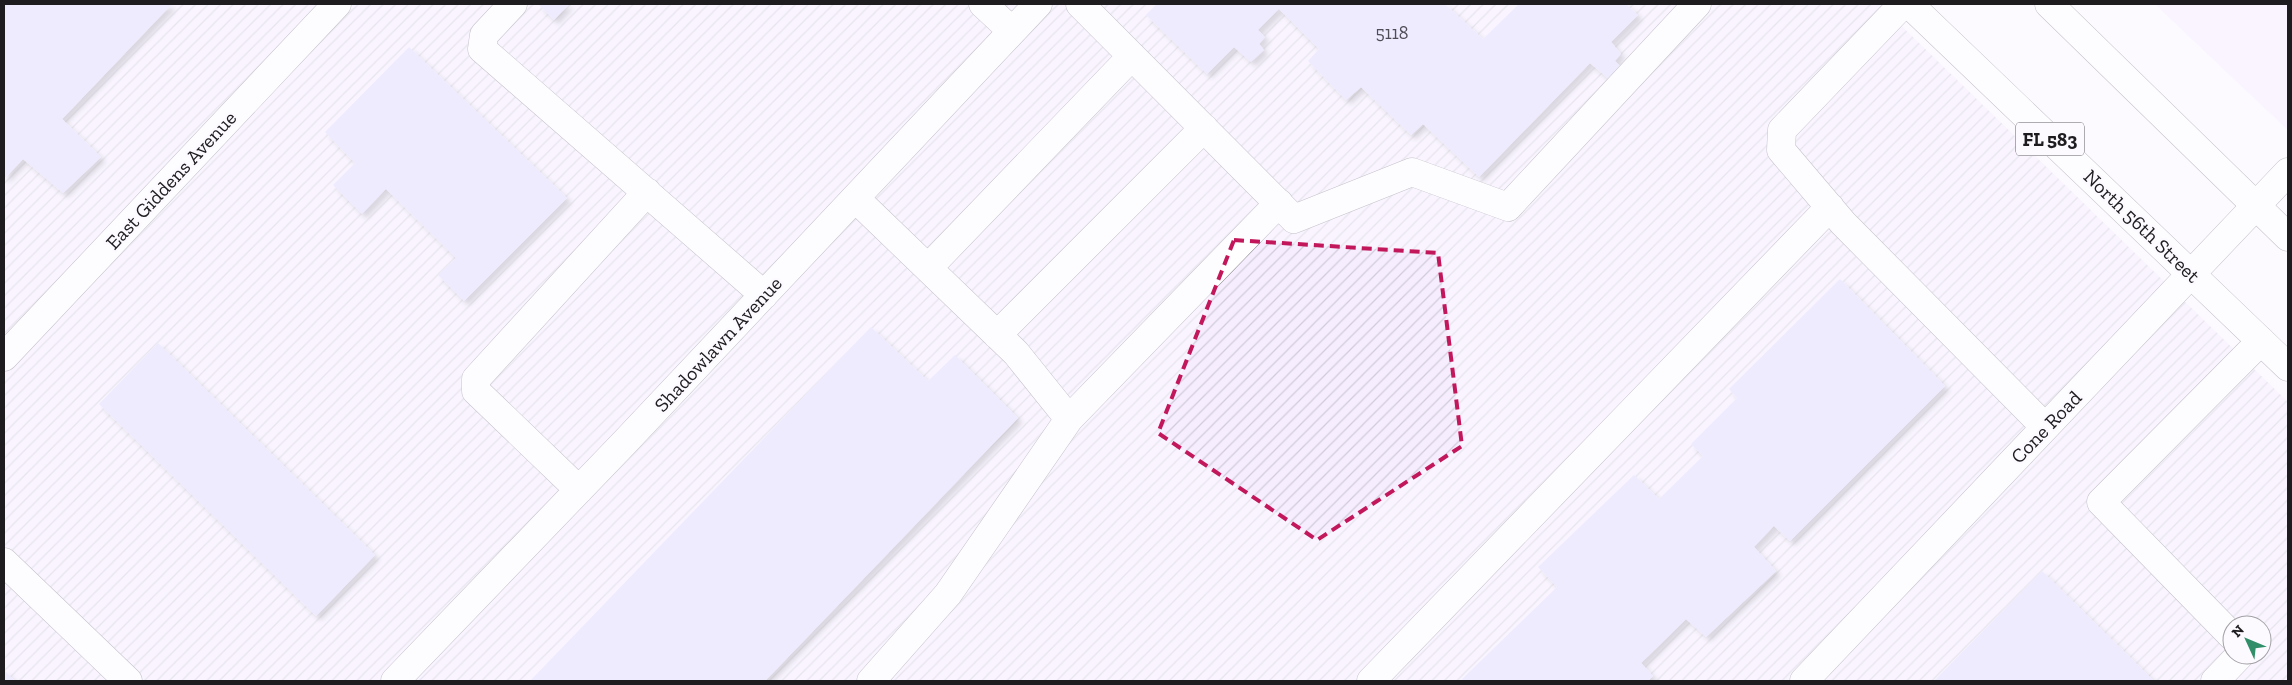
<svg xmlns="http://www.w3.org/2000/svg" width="2292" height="685" font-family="'Zilla Slab',serif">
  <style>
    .built { fill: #f6eeff }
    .industrial { fill: url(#industrial-furrows); fill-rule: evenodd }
    .building { fill: #e1dafe; filter: url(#shadow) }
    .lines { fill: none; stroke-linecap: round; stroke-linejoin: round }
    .minor-casing { stroke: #858189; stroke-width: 29 }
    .major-casing { stroke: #858189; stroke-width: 29 }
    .minor { stroke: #fff; stroke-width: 28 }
    .major { stroke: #fff; stroke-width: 28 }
    .marked { fill: none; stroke: #c2185b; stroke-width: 4; stroke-dasharray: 10 6; stroke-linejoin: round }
    .labels { text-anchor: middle; stroke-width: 4.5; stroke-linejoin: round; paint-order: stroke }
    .number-label { font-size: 18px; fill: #4f4c57 }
    .shield { fill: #fcf9ff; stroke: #615e62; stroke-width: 1 }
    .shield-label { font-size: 19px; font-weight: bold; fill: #1e1c1f }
    .street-label { font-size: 20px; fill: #1e1c1f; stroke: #fcf9ff }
  </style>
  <defs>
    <pattern id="industrial-furrows" width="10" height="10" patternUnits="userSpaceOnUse" patternTransform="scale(1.25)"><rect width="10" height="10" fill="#f6eeff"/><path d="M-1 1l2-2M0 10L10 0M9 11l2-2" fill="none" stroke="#d2ccda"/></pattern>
    <filter id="shadow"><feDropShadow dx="4.5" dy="4.5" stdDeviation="2.5" flood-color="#0004"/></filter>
  </defs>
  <rect width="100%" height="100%" fill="#fcf9ff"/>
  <path class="built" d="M2155,4h133v126z"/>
  <path class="industrial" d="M4,4h1875l409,398v279h-2284zM2232,625h30v30h-30z"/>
  <path class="building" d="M4,4h168l-110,115 39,38 -38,36 -40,-34 -19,20z
    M538,4h31l-15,16z
    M1157,4h288l38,35 36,-35h107l12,11 -27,27 10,12 -6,7 7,7 -12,12 -20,-17 -111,114 -56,-53 -12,11 -50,-48 -15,13 -38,-39 11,-12 -40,-40 -21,21 7,7 -6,7 5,6 -13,12 -17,-15 -27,27 -61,-59z
    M409,47l158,151 -103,103 -26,-26 18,-17 -70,-69 -24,25 -29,-29 22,-22 -30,-31z
    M1840,279l105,107 -155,155 -16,-15 -20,21 22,24 -70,66 -20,-18 -45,44 12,13 -5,5h-184l-2,-2 95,-92 -19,-20 96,-92 25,24 44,-43 -12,-12 46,-46 -8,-9z
    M871,327l57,54 27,-26 63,63 -253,263h-235z
    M158,343l217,212 -59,61 -217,-212z
    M2042,571l112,110h-220z
    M4,670l11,11h-11z"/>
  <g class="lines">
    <g class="minor-casing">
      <path id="minor" d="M513,4l-29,31 -2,14 282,246
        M983,4l29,27
        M1080,4l214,215 118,-47 96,35 189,-203
        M1903,4l-121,126 -1,20 62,73 202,204
        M855,198l161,155 53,66 -121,175 -77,87
        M928,268l204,-212
        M997,335l207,-207
        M4,357l333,-353
        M1069,419l210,-216
        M579,490l-103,-99v-12l171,-187
        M4,562l124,119
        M2232,636l-131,-134 160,-161
        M395,681l230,-239 413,-438
        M1371,681l459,-474
        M1804,681l484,-509
        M2215,681l25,-26"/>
    </g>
    <g class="major-casing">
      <path id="major" d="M1909,4l379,363
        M2049,4l239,233"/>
    </g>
    <use href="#minor" class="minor"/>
    <use href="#major" class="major"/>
  </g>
  <path d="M0 0H2292V685H0ZM1234,240l204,13 24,193 -145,94 -159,-107z" fill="#fcf9ff" fill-opacity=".55" fill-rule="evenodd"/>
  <path class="marked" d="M1234,240l204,13 24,193 -145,94 -159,-107z"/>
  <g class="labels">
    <g class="number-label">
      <text x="1392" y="39">5118</text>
    </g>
    <rect class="shield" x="2016" y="122.5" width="68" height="33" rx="4"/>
    <g class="shield-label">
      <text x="2050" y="146">FL 583</text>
    </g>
    <g class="street-label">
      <text transform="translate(171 180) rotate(-47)" y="7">East Giddens Avenue</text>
      <text transform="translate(2142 226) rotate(44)" y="7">North 56th Street</text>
      <text transform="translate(718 344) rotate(-47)" y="7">Shadowlawn Avenue</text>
      <text transform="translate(2046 427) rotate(-46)" y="7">Cone Road</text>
    </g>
  </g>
  <rect width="2292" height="685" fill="none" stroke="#1e1c1f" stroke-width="10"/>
  <g transform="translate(2247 640) rotate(314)"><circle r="24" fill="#fcf9ff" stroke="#a3a1a5"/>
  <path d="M0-4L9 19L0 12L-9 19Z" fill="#308f68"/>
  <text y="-8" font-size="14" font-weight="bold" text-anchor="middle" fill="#1e1c1f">N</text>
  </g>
</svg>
